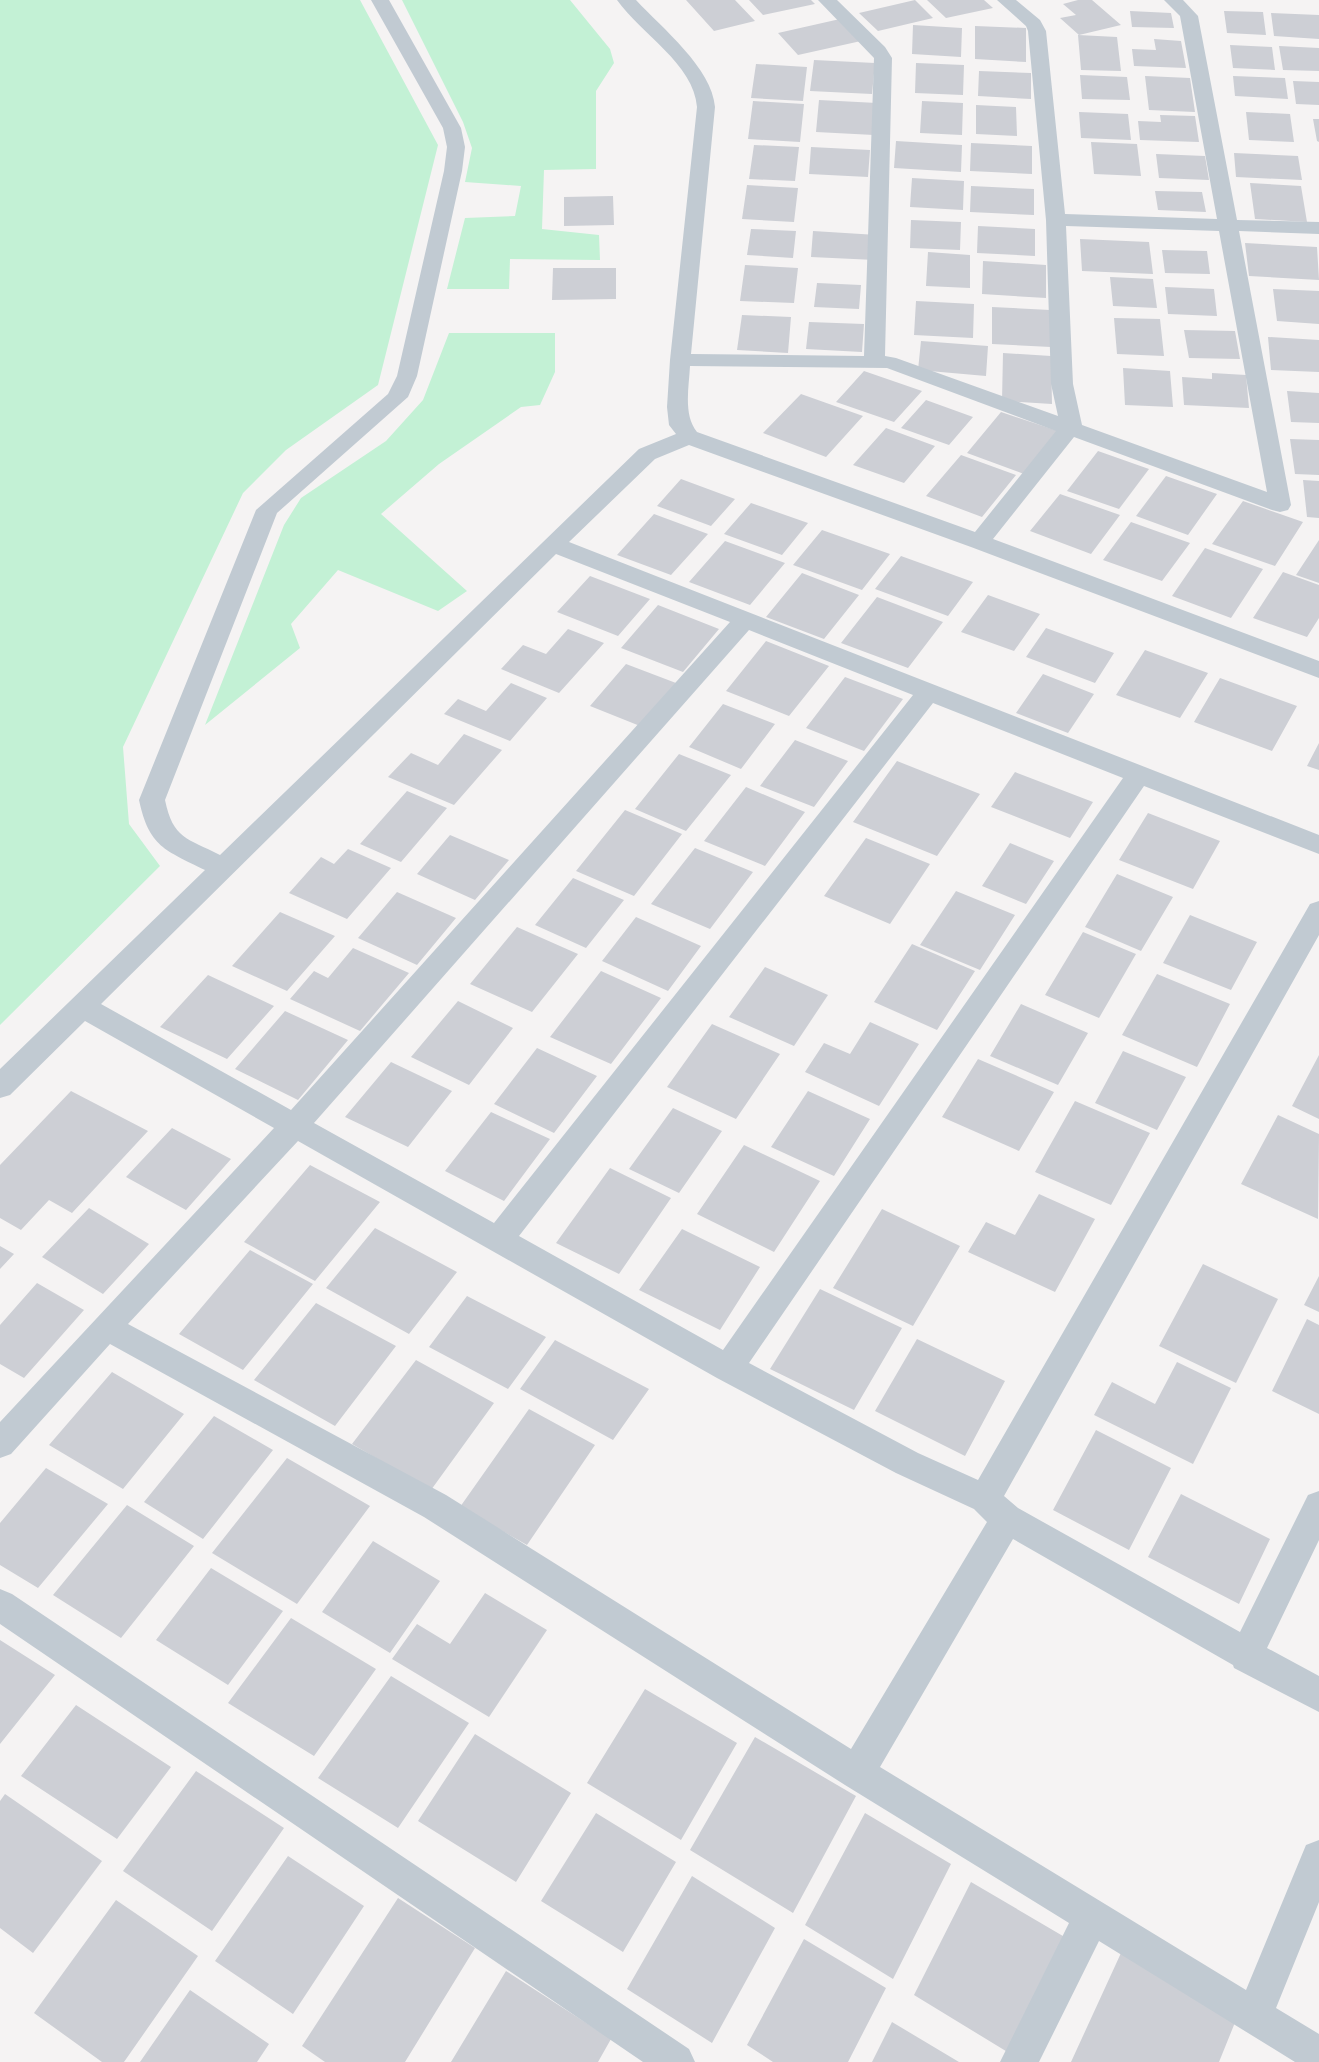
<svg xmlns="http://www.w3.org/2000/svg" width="1319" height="2062" font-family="'Source Sans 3',sans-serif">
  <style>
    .green { fill: #c3f1d5 }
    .building { fill: #cdcfd5 }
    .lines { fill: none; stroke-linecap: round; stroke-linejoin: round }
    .minor { fill: #c1cad2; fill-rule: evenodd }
  </style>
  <rect width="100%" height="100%" fill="#f5f3f3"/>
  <path class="green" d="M0,0h360l78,145 -60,240 -92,65 -43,43 -120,254 6,77 31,42 -160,159z
    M402,0h168l40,49 4,14 -18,28v78l-52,1 -2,59 57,6 1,25 -90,-1 -1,30h-62l18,-71 50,-2 6,-30 -56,-4 7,-34 -9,-26z
    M449,333h106v39l-15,33 -19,2 -82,57 -58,50 86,77 -29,20 -100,-41 -47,54 9,24 -95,77 79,-200 17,-27 85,-57 37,-41z"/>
  <path class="building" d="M686,0h49l20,21 -41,10z
    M749,0h62l4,4 -52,11z
    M915,0l18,18 -55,13 -19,-18z
    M927,0h57l9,8 -47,10z
    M1078,0h14l29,25 -42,10 -19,-17 16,-3 -13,-11z
    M1130,11l41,2 3,15 -42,-1z
    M1224,11l39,1 3,23 -39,-2z
    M1271,13l48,2v24l-45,-3z
    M840,19l21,22 -63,14 -20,-22z
    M913,25l49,3 -1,29 -49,-3z
    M975,26l51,2v34l-51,-3z
    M1078,35l39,2 4,34 -40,-1z
    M1154,39l27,2 5,27 -52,-2 -2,-17 24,1z
    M1230,45l42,2 3,23 -42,-2z
    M1279,46l40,2v23l-36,-1z
    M814,60l61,3 -3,31 -62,-3z
    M916,63l48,2 -1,30 -48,-2z
    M756,64l51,3 -4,34 -52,-3z
    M979,71l52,2v26l-53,-3z
    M1080,75l47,2 3,23 -48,-1z
    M1145,76l45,2 5,34 -46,-2z
    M1233,76l52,2 3,21 -53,-3z
    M1293,81l26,1v23l-23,-1z
    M819,100l58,3 -3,32 -58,-3z
    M753,101l51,3 -4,38 -52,-3z
    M922,101l41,2 -1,32 -42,-2z
    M976,105l40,2 1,29 -41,-2z
    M1079,112l49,2 3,26 -50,-2z
    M1246,112l44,2 4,28 -45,-2z
    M1160,115l35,1 4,26 -59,-2 -2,-19 23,1z
    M1313,119h6v23l-2,-1z
    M896,141l66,4 -1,27 -67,-4z
    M1091,142l46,2 4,32 -47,-2z
    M971,143l61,3v28l-62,-3z
    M754,145l45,2 -4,34 -46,-2z
    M811,147l59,3 -2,27 -59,-3z
    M1234,153l64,3 4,24 -66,-3z
    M1156,154l49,2 4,24 -50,-2z
    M912,178l52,3 -1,29 -53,-3z
    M1250,183l51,3 6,36 -52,-3z
    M747,185l51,3 -4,34 -52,-3z
    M971,186l63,3v26l-64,-3z
    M1155,191l47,1 4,20 -48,-2z
    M613,196l1,29 -50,1v-29z
    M911,220l50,2 -1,28 -50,-2z
    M978,226l57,3v27l-58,-3z
    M751,229l45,2 -3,27 -46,-3z
    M813,231l64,4 -2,25 -64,-3z
    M1080,239l69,3 4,32 -71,-3z
    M1245,243l72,4 2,33 -70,-4z
    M1162,250l45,1 3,23 -45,-1z
    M928,252l42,3v33l-44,-2z
    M983,261l63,4v33l-64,-4z
    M745,265l53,3 -4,35 -54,-2z
    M553,268h63v31l-64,1z
    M1110,277l43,2 4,29 -44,-2z
    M817,283l44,2 -2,24 -45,-2z
    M1165,287l49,2 3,27 -49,-2z
    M1273,289l46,2v33l-42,-3z
    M916,301l58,3 -1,34 -59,-3z
    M992,307l58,3 1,37 -59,-3z
    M742,315l49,2 -3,36 -51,-3z
    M1114,318l46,1 4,37 -47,-2z
    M809,322l55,2 -2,28 -56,-3z
    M1184,330l51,1 5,28 -51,-1z
    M1268,337l51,3v32l-48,-2z
    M921,341l67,5 -2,30 -68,-6z
    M1003,353l48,3 1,48 -50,-3z
    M1123,368l47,3 3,36 -48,-2z
    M864,371l58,20 -28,31 -58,-20z
    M1212,373l34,2 3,33 -65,-3 -2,-28 30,2z
    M1287,391l32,2v30l-28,-1z
    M801,394l62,22 -37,41 -63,-24z
    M926,400l47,17 -24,28 -48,-17z
    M1001,412l57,19 -34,43 -57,-21z
    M886,428l49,18 -31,37 -51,-18z
    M1290,439l29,1v35l-24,-1z
    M1098,451l51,18 -30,40 -52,-18z
    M961,455l55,20 -34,42 -56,-21z
    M1166,476l51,18 -29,41 -52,-19z
    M681,479l54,20 -24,27 -54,-20z
    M1303,480l16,1v37l-12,-1z
    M1060,494l60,21 -29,39 -61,-23z
    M1243,501l60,21 -28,44 -63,-22z
    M751,503l57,20 -26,32 -58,-21z
    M654,514l54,20 -37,41 -54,-20z
    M1131,522l59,21 -28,38 -59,-21z
    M822,530l68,24 -28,36 -69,-25z
    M1319,540v43l-23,-8z
    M725,541l60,22 -35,42 -61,-23z
    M1205,548l58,21 -32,49 -59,-22z
    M901,556l72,26 -25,34 -73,-27z
    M1283,572l36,13v33l-12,19 -54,-19z
    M802,573l57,22 -35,44 -58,-22z
    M590,576l60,23 -32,37 -61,-24z
    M988,595l52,19 -26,37 -53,-19z
    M877,597l66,25 -35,46 -67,-25z
    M658,605l61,24 -36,43 -62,-24z
    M1046,628l68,25 -19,30 -69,-26z
    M568,629l36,14 -45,50 -58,-24 22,-24 23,9z
    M766,641l63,25 -40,50 -63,-25z
    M1145,650l63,23 -28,45 -64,-23z
    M626,664l50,19 -36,43 -50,-20z
    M1043,674l51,20 -26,39 -52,-20z
    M845,677l58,22 -39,52 -58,-23z
    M1220,678l77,28 -25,45 -78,-29z
    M511,683l36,15 -37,43 -66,-27 14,-15 28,12z
    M723,704l52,20 -34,45 -52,-22z
    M464,734l38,16 -48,55 -66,-28 23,-24 27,12z
    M795,740l53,21 -34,46 -54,-21z
    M1319,743v27l-12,-4z
    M679,754l52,21 -45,56 -51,-22z
    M897,761l83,33 -43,62 -84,-34z
    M1015,772l78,30 -23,36 -79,-31z
    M746,787l59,25 -40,54 -61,-25z
    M407,791l40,17 -46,54 -41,-18z
    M625,810l57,24 -48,62 -58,-25z
    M1148,813l72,28 -27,48 -74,-29z
    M450,835l59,25 -34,40 -58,-26z
    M866,838l64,26 -40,60 -66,-28z
    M1010,843l44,18 -28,43 -44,-18z
    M695,848l58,24 -43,57 -59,-25z
    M348,849l43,19 -44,51 -58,-26 32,-36 13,7z
    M1117,874l56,23 -32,54 -56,-24z
    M573,878l51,22 -38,48 -51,-23z
    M956,891l59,24 -35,55 -60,-25z
    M397,892l59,26 -39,47 -59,-27z
    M280,912l55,24 -48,55 -55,-25z
    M1190,915l67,27 -26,48 -68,-27z
    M636,917l65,29 -33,45 -66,-30z
    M517,927l61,27 -46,58 -62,-28z
    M1083,932l53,22 -37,64 -54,-23z
    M912,944l63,27 -38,59 -63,-28z
    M353,948l56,25 -49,58 -70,-32 24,-28 14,7z
    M765,967l63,28 -34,51 -65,-29z
    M601,971l60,27 -50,66 -61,-27z
    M1157,974l73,30 -33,63 -75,-32z
    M208,975l66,31 -47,53 -67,-32z
    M458,1001l55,27 -44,57 -58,-28z
    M1021,1004l67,29 -30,52 -68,-29z
    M285,1011l63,29 -50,60 -63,-31z
    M870,1022l49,22 -40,62 -74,-34 19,-29 26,11z
    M712,1024l68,30 -44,65 -69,-32z
    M537,1048l60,28 -43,57 -60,-29z
    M1123,1051l63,26 -29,53 -62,-27z
    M1319,1055v64l-27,-13z
    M978,1059l76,33 -35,59 -77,-34z
    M391,1062l61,29 -44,56 -63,-30z
    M71,1091l77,40 -76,82 -23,-13 -28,30 -21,-12v-53z
    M808,1091l62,28 -36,57 -63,-29z
    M1075,1101l75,32 -39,72 -76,-33z
    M673,1108l49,23 -43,62 -50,-24z
    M491,1112l59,27 -46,62 -59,-30z
    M1278,1115l41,19 -1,85 -77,-35z
    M172,1128l59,31 -45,51 -60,-33z
    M744,1145l76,36 -46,71 -77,-38z
    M310,1165l70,37 -65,79 -71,-39z
    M610,1168l61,30 -52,76 -63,-31z
    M1039,1194l56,25 -40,73 -87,-40 18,-30 29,13z
    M89,1208l60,36 -46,50 -61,-37z
    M882,1209l78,37 -47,80 -80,-38z
    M375,1228l82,44 -48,62 -83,-46z
    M682,1229l78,38 -40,63 -81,-40z
    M0,1246l14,8 -14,15z
    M250,1250l63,34 -70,86 -64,-36z
    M1203,1264l75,35 -42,84 -77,-37z
    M1319,1276v36l-15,-7z
    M37,1283l47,27 -60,68 -24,-14v-39z
    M820,1289l82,39 -48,82 -84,-41z
    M467,1296l79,41 -38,52 -79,-42z
    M316,1303l80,43 -61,80 -81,-46z
    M1307,1319l12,6v89l-47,-23z
    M917,1339l88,42 -40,75 -90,-45z
    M555,1340l94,49 -36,51 -93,-51z
    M416,1360l78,43 -63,87 -79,-46z
    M1177,1362l54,26 -38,76 -99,-49 18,-33 43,22z
    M112,1372l72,42 -61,75 -74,-44z
    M529,1409l66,36 -68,100 -67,-38z
    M214,1416l59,34 -70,89 -59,-37z
    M1096,1430l75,38 -42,82 -76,-40z
    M287,1458l83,48 -73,98 -85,-51z
    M46,1468l62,36 -70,84 -38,-23v-42z
    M1181,1494l89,45 -31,65 -91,-47z
    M127,1505l67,41 -73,92 -68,-43z
    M373,1541l67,40 -50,72 -68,-41z
    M211,1568l72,43 -55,74 -72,-45z
    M485,1593l62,37 -58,87 -97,-58 25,-35 33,20z
    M291,1618l85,51 -62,87 -86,-53z
    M0,1640l55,35 -55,69z
    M391,1676l78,47 -71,105 -80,-50z
    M645,1689l92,54 -56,97 -94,-57z
    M76,1705l95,62 -54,72 -96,-63z
    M475,1734l96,59 -55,89 -98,-61z
    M755,1737l101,59 -63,117 -103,-63z
    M196,1771l88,57 -72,103 -89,-60z
    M5,1794l97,67 -69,92 -33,-25v-127z
    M596,1813l80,49 -53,90 -82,-51z
    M865,1813l86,51 -58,115 -88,-54z
    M288,1856l76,50 -71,108 -78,-53z
    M692,1876l83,52 -63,115 -85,-54z
    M971,1882l97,57 -54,117 -100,-61z
    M398,1898l77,50 -70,114h-80l-23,-16z
    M116,1900l82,56 -74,106h-22l-68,-49z
    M804,1939l82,49 -38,74h-75l-26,-17z
    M1121,1953l115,67 -17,42h-148z
    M506,1971l105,68 -13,23h-147z
    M190,1990l79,54 -12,18h-117z
    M892,2022l67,40h-87z"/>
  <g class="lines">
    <path class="minor" d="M371,0h18l72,128 4,19 -3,24 -45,205 -9,21 -131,116 -112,287c8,39 22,38 55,55l419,-406 37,-15 -7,-9 -2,-18 3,-47 27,-253c-3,-43 -56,-73 -80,-107h19c26,28 76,68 79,107l-24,247 173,2 10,-298 -56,-58h19l48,47 7,11 -7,298 11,2 162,58 -7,-32 -5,-164 -18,-189 -2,-5 -29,-26h19l24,20 6,11 19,183 152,5 -37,-203 -16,-16h19l15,16 39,204 82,2v12l-80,-3 52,274 -3,5 -8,2 -8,-2 -198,-73 -81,102 326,122v17l-348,-131 -282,-102 -34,14 -86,83 750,293v19l-175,-68 -395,577 169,90 60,27 332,-576 9,-3v34l-315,561 14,12 222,124 68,-137 11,-4v49l-52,108 52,28v36l-85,-44 -1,-3 -220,-126 -133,228 366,223 60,-145 13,-5v62l-43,106 43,26v28h-24l-196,-121 -60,121h-39l69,-139 -224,-138 -421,-268 -314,-173 -99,110 -11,4v-36l274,-294 -189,-107 -75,74 -10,3v-29l205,-199c-40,-20 -56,-23 -66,-70l117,-290 132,-116 9,-18 47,-205 3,-24 -4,-19zM1066,226l153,5 48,261 -185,-67 -9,-41zM690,366l197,2 169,63 -81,101 -278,-100c-14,-17 -8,-45 -7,-66zM556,554l174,68 -439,488 -190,-106zM749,630l164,65 -419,528 -180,-100zM933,703l190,75 -400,572 -204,-114zM298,1141l419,237 179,95 78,36 13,13 -136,227 -405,-254 -318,-171z
      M0,1589l12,5 677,455 6,13h-52l-643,-438z"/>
  </g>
</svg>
